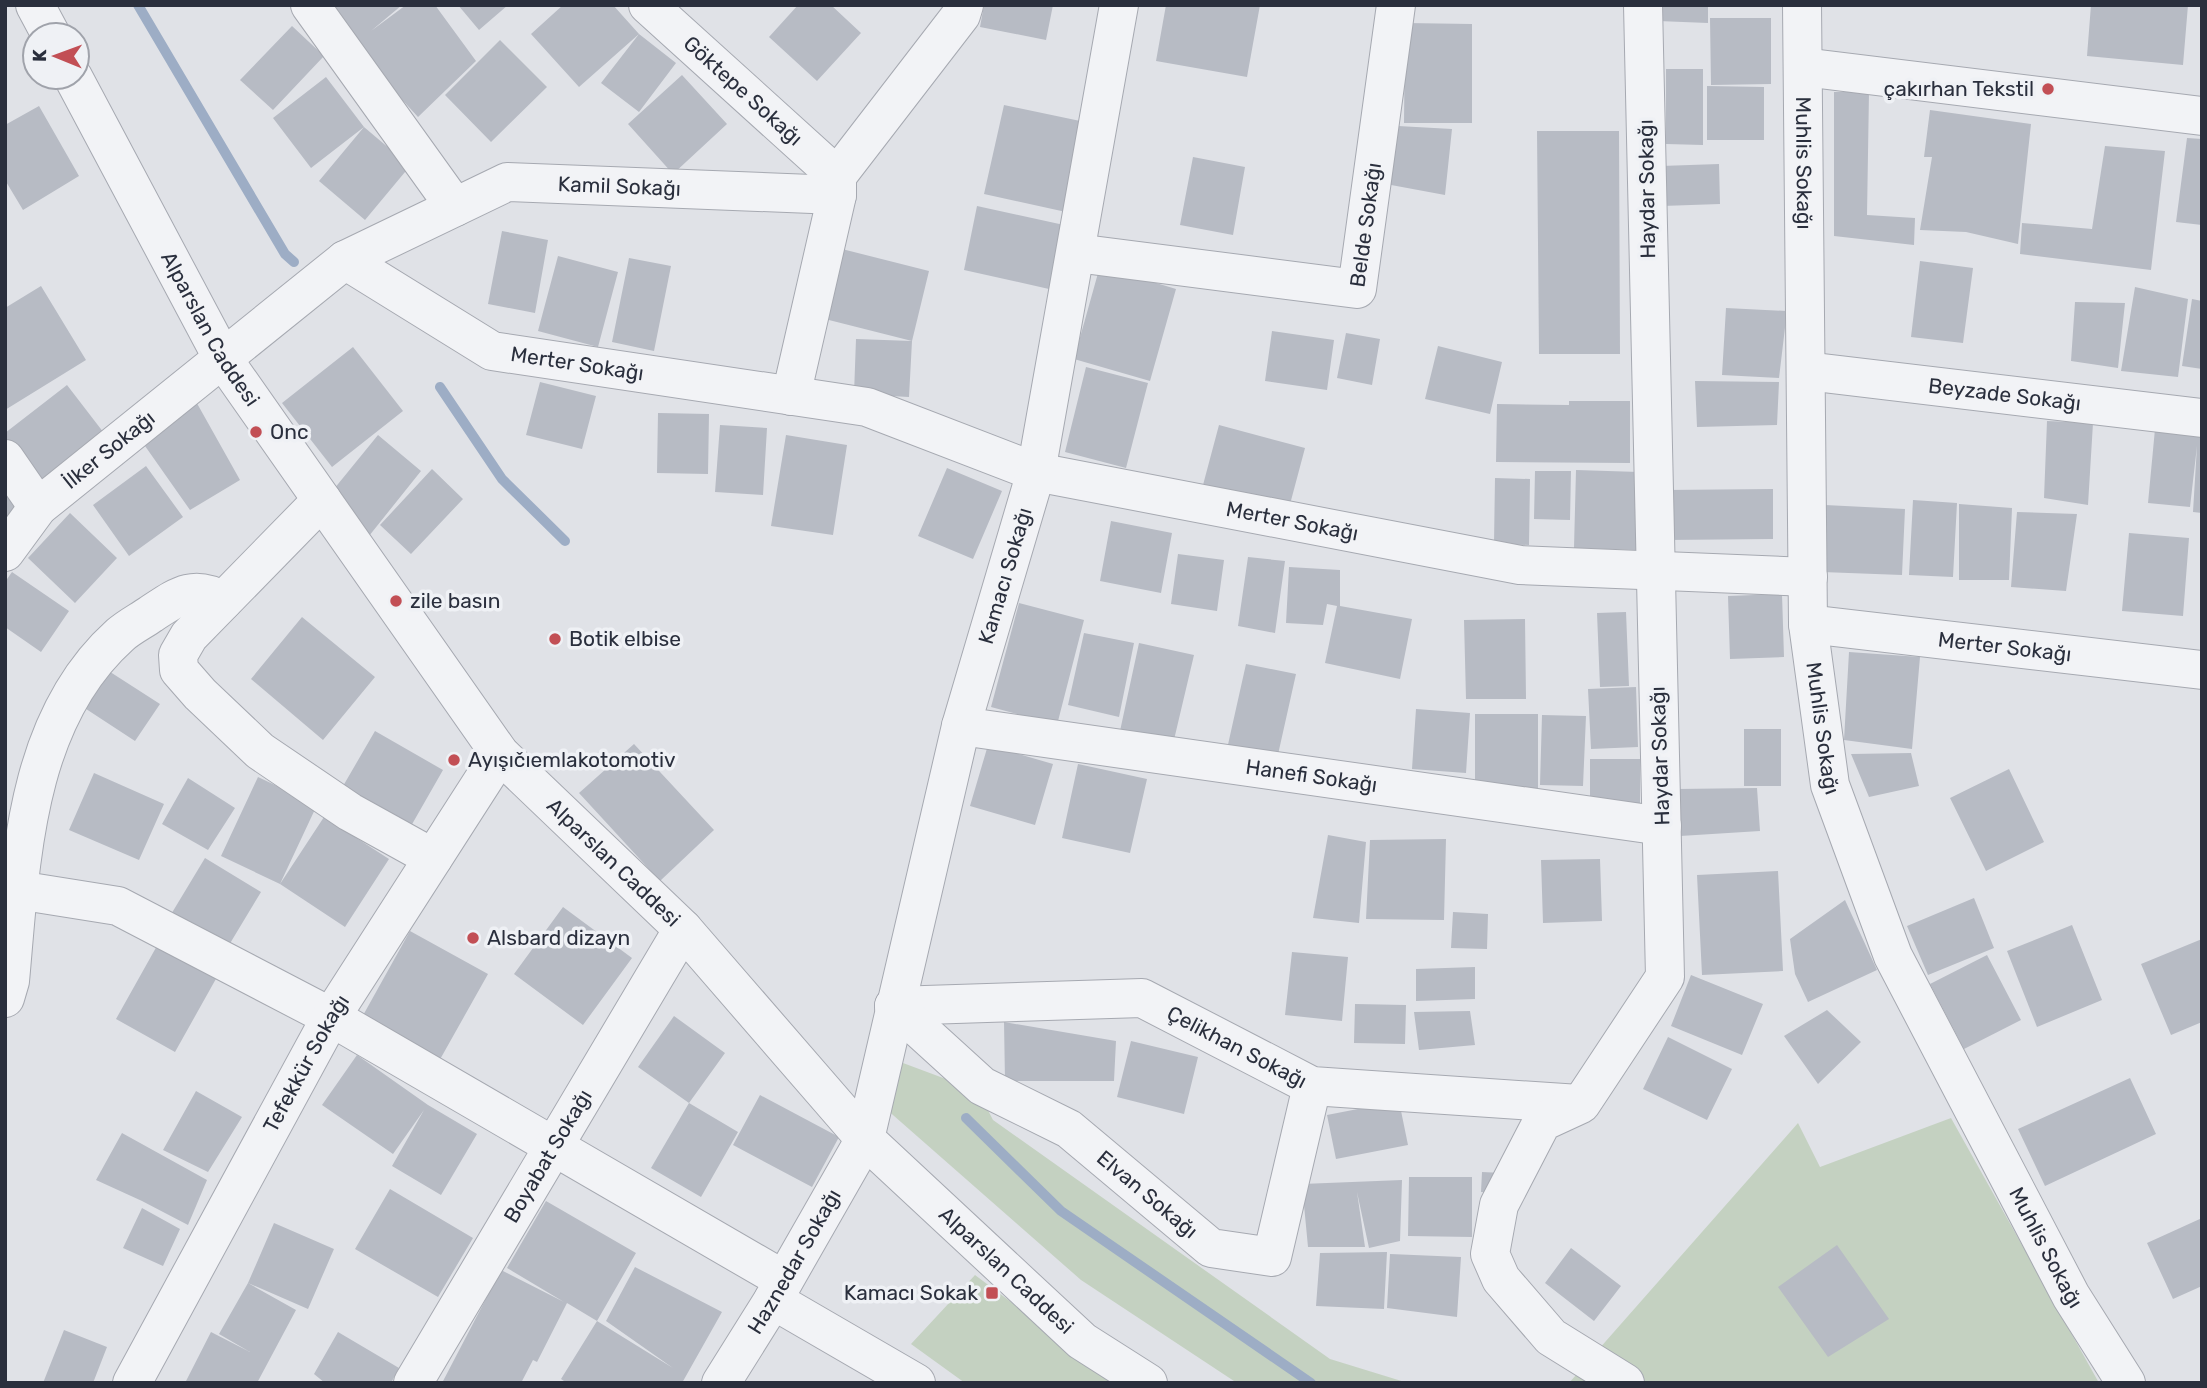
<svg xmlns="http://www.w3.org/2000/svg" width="2207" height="1388" font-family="Rubik,sans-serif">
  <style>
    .green { fill: #c4d1c1 }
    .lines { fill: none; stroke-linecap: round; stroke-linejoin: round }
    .stream { stroke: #9dadc5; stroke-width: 10 }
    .building { fill: #b7bbc4 }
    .minor-casing { stroke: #a6a9b1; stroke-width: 40 }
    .minor { stroke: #f2f3f6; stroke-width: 38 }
    .poi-dot { fill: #c24f55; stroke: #eff1f5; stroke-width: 2.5 }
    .labels { text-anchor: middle; stroke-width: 7; stroke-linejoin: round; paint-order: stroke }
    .poi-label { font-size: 21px; fill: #2a2f3d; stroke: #eff1f5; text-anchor: start }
    .street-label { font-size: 21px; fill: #2a2f3d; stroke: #eff1f5 }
  </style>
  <rect width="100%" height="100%" fill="#e0e2e7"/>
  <path class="green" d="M903,1063l75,28 15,29 337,239 78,24h-171l-156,-103 -196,-172z
    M1951,1118l148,265h-530l229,-260 22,44z
    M975,1275l68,51 94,57h-172l-54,-39z"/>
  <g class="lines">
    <path class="stream" d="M138,5l147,249 9,8
      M440,387l62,92 63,62
      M966,1118l95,93 250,172"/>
  </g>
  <path class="building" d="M320,5h82l-31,26 35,-26h29l41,56 -58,56 -66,-72z
    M458,5h50l-29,25z
    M563,5h50l26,29 -60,53 -48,-53z
    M798,5h33l30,28 -44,48 -48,-44z
    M984,5h69l-7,35 -66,-13z
    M1166,5h94l-13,72 -91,-16z
    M1659,5h49v18l-50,-2z
    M2091,5h97l-5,60 -96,-9z
    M1710,18h61v66l-60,1z
    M1405,23l67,1v99h-68z
    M292,26l32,30 -51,54 -33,-30z
    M639,34l37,29 -37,49 -38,-29z
    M500,40l47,47 -56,55 -46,-47z
    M1666,69h37v76l-37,-1z
    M682,75l45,49 -54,50 -45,-50z
    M326,77l38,50 -53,41 -38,-50z
    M1707,86l57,1v53h-57z
    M1834,92h35l-2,123 48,3 -1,27 -80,-9z
    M1004,105l81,17 -19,90 -82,-18z
    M39,106l40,70 -56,34 -18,-30v-55z
    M1930,110l101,14 -13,120 -52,-12 -46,-2 12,-73h-8z
    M1398,126l54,3 -7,66 -70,-13z
    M364,127l46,39 -45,54 -46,-39z
    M1537,131h82l1,223h-81z
    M2187,138l15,1v86l-26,-3z
    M2105,146l60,5 -14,119 -131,-16 2,-31 70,6z
    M1193,157l52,10 -12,68 -53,-10z
    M1719,164l1,40 -58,2 -1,-40z
    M977,206l87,19 -15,64 -85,-19z
    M502,231l46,9 -13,73 -47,-9z
    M838,248l91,23 -17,70 -3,56 -55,-3 2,-55 56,2 -91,-23z
    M558,256l60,16 -20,75 -60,-16z
    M629,258l42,8 -17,85 -42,-9z
    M1920,261l53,7 -10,75 -52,-6z
    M1100,266l76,23 -26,92 -76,-22z
    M41,286l45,74 -81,50v-102z
    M2135,287l53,12 -10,78 -57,-6z
    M2192,299l10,2v68l-20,-3z
    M2075,302l50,1 -7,65 -47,-7z
    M1726,308l61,3 -8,67 -57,-3z
    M1272,331l62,9 -7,50 -62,-9z
    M1346,333l34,6 -8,46 -35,-7z
    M1438,346l64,16 -12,52 -65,-15z
    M353,347l50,64 -71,56 -50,-64z
    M1086,367l62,16 -22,85 -61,-16z
    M1695,381l84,1 -2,43 -80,2z
    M540,382l56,14 -14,53 -56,-14z
    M67,385l40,52 -66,50 -36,-47v-7z
    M194,398l46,82 -50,30 -52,-74z
    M1569,401h61v62l-134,-1 1,-58 72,1z
    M658,413l51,1 -1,60 -51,-1z
    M2047,421l46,2 -5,82 -44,-7z
    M720,425l47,3 -4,67 -48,-3z
    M1219,425l86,23 -16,60 -86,-23z
    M2155,429l47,5v79l-9,-1 4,-66 -7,61 -42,-4z
    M378,435l43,36 -52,65 -44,-36z
    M786,435l61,10 -14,90 -62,-9z
    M146,466l37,51 -54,39 -36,-51z
    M947,468l55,23 -29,68 -55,-23z
    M432,469l31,30 -52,55 -31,-29z
    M1576,470l63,2 -2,78 -63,-2z
    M1535,471h36l-1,49 -36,-1z
    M1495,478l35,1 -1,66 -35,-1z
    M1773,489v50l-108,1v-50z
    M5,490l16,16 -16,16z
    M1913,500l44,3 -4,74 -44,-2z
    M1959,504l53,4 -3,72h-50z
    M1825,505l80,4 -3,66 -80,-3z
    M2017,512l60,2 -11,77 -55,-4z
    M70,513l47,45 -42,45 -47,-45z
    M1111,521l61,12 -11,60 -61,-12z
    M2129,533l60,5 -6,78 -61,-5z
    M1178,554l46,6 -7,51 -46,-7z
    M1248,557l37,4 -10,72 -37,-7z
    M1289,567l51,3v36l72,13 -12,60 -75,-16 12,-57 -10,-2 -4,21 -37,-2z
    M12,572l57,39 -28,41 -36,-25v-45z
    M1782,594l2,63 -54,2 -2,-63z
    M1019,603l65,17 -27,105 -66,-18z
    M1626,612l3,74 -29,1 -3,-74z
    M302,617l73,60 -52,63 -72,-61z
    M1525,619l1,80h-60l-2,-79z
    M1084,633l50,10 -15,74 -51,-12z
    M1139,643l55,12 -21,89 -53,-13z
    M1849,652l71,5 -8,92 -68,-9z
    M1246,664l50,10 -19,85 -50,-10z
    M104,668l56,36 -25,37 -55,-36z
    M1636,687l2,60 -47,2 -3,-60z
    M1416,709l54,4 -4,60 -54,-4z
    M1475,714h63v75h-63z
    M1542,715l44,1 -3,70 -43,-1z
    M1744,729h37v57h-37z
    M375,731l68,39 -36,63 -68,-40z
    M634,744l80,86 -54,51 -81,-88z
    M988,745l65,19 -18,61 -65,-19z
    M1911,753l8,33 -50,11 -18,-43z
    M1590,759h50v46h-50z
    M1078,764l69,15 -17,74 -68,-15z
    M2009,769l35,73 -58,29 -36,-73z
    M94,773l70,31 -25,56 -70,-30z
    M258,777l59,28 -37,79 44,-67 65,42 -44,68 -65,-43 -59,-28z
    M188,778l47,30 -27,42 -46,-26z
    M1757,788l3,43 -80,5 -3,-47z
    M1328,835l38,7 -7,81 -46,-5z
    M1446,839l-2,81 -78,-1 4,-79z
    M205,858l56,34 -38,63 -56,-34z
    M1600,859l2,62 -59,2 -2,-63z
    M1778,871l5,100 -81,4 -5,-100z
    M1974,898l20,50 -66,27 -21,-49z
    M1845,900l32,70 -69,32 -13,-28 -5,-35z
    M563,907l69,51 -49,67 -69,-51z
    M1453,912l35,2 -1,35 -36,-1z
    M2072,925l30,75 -65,27 -30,-76z
    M410,931l78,43 -50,89 -77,-44z
    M2202,939v83l-31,13 -30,-71z
    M158,944l59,33 -42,75 -59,-33z
    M1292,952l56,5 -6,64 -57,-6z
    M1987,955l34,65 -57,29 -34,-65z
    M1475,967v32l-59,2v-32z
    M1691,975l72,29 -21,51 -71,-29z
    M1355,1004l51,1 -1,39 -51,-1z
    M1827,1010l34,32 -43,42 -34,-48z
    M1470,1011l5,34 -56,5 -5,-38z
    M674,1016l51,37 -36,50 -51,-36z
    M1004,1022l112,19 -2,40h-109z
    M1668,1037l64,32 -25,51 -64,-31z
    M1131,1041l67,16 -14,57 -67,-17z
    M357,1055l71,50 49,29 -36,61 -49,-29 32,-56 -31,44 -71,-49z
    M2130,1078l26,56 -111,52 -27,-57z
    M196,1091l46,26 -34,55 -45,-22z
    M760,1095l79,42 -27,50 -79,-42z
    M1399,1101l9,44 -72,14 -9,-44z
    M689,1103l49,29 -37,65 -50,-29z
    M122,1133l85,47 -19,45 -46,-24 -46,-21z
    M1482,1172l21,1 -1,20 -21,-1z
    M1409,1177h63v60l-64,-1z
    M1402,1180l-2,61 -31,7 -12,-56 8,55h-57l-6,-63z
    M390,1189l83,49 -35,59 -83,-48z
    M546,1201l90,52 -39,68 76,47 -67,-47 29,-54 87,45 -40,71h-115l-6,-4 36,-58 -30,-18 -30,59 -4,-2 -12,23h-79l59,-113 63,32 -57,-34z
    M142,1208l38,21 -17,37 -40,-18z
    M2202,1218v68l-29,13 -26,-56z
    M274,1223l60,26 -26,60 -60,-26z
    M1837,1245l52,74 -61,38 -50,-70z
    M1571,1248l50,38 -27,35 -49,-38z
    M1387,1252l-3,57 -68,-3 4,-53z
    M1390,1254l71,3 -4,60 -70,-9z
    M248,1283l48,27 -39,73h-72l26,-51 39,20 -31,-18z
    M64,1330l43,17 -14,36h-50z
    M338,1332l61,36 -8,15h-66l-11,-9z"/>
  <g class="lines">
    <g class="minor-casing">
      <g id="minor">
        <path d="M35,5l16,30"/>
        <path d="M310,5l145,202"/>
        <path id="s1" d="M648,5l189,171"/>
        <path id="s2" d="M1802,5l6,619 22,161 63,171 178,340 55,87"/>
        <path d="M1803,67l399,49"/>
        <path id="s3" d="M73,77l150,282 277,395 183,175 182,210 217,202 66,42"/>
        <path id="s4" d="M1076,253l281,36 39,-284"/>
        <path id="s5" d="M345,260l147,91 375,56 169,65 484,93 288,12"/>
        <path id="s6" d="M1806,371l396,47"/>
        <path d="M791,396l46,-201"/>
        <path d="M5,459l33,48"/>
        <path d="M322,500l-133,136 -11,19 1,15 21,24 60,57 90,61 83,46"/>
        <path id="s7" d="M5,552l33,-45 307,-247 162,-78 330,13v-19l124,-161 3,-10"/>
        <path id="s8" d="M1808,624l394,46"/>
        <path id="s9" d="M961,726l701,100"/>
        <path d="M5,888l113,18 213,111 453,263"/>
        <path d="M5,998l5,-17c11,-119 14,-260 110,-346 9,-8 21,-14 31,-21 26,-17 42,-31 72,-13"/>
        <path id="s10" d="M894,1006l248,-8 170,88 267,18"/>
        <path id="s11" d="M894,1006l88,80 87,43 142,119 61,9 40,-171"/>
        <path d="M773,1300l143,83"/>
        <path id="s12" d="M132,1383l199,-366 169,-263"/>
        <path id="s13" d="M413,1383l270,-454"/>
        <path id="s14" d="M721,1383l52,-83 92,-161 96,-413 75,-254 83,-467"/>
        <path d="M1625,1383l-74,-46 -50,-58 -11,-25 9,-49 43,-83 39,-18 84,-127 -22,-972"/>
      </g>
    </g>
    <use href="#minor" class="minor"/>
  </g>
  <g class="poi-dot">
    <circle cx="2048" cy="89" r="7"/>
    <circle cx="256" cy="432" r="7"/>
    <circle cx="396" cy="601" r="7"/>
    <circle cx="555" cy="639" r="7"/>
    <circle cx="454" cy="760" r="7"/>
    <circle cx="473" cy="938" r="7"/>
    <rect x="985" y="1286" width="14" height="14" rx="3.5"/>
  </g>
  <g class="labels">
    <g class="poi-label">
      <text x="2034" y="96" text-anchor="end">çakırhan Tekstil</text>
      <text x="270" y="439">Onc</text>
      <text x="410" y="608">zile basın</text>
      <text x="569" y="646">Botik elbise</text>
      <text x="468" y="767">Ayışıčıemlakotomotiv</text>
      <text x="487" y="945">Alsbard dizayn</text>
      <text x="978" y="1300" text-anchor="end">Kamacı Sokak</text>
    </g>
    <g class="street-label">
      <text dy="7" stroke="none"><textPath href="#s1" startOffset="128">Göktepe Sokağı</textPath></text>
      <text dy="7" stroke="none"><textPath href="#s2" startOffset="158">Muhlis Sokağı</textPath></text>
      <text dy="7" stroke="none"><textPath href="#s7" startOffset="742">Kamil Sokağı</textPath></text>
      <text transform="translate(1647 189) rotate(-91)" y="7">Haydar Sokağı</text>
      <text dy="7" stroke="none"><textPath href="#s4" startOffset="348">Belde Sokağı</textPath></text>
      <text dy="7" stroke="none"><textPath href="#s3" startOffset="287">Alparslan Caddesi</textPath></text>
      <text dy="7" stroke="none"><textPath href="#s5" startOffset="259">Merter Sokağı</textPath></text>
      <text dy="7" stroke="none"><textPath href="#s6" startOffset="200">Beyzade Sokağı</textPath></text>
      <text dy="7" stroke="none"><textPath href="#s7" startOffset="147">İlker Sokağı</textPath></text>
      <text dy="7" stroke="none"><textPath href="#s5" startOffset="994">Merter Sokağı</textPath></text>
      <text dy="7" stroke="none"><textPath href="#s14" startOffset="864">Kamacı Sokağı</textPath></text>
      <text dy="7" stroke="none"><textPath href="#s8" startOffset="198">Merter Sokağı</textPath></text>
      <text dy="7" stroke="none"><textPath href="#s2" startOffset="724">Muhlis Sokağı</textPath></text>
      <text transform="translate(1660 756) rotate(-92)" y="7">Haydar Sokağı</text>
      <text dy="7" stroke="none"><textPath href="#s9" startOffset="354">Hanefi Sokağı</textPath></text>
      <text dy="7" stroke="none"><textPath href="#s3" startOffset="959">Alparslan Caddesi</textPath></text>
      <text dy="7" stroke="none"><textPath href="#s10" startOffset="355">Çelikhan Sokağı</textPath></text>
      <text dy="7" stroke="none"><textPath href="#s12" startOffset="364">Tefekkür Sokağı</textPath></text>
      <text dy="7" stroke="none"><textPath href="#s13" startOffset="264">Boyabat Sokağı</textPath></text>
      <text dy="7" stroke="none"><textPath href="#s11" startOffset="318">Elvan Sokağı</textPath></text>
      <text dy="7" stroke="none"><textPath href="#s2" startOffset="1293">Muhlis Sokağı</textPath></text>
      <text dy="7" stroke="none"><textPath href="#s14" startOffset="142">Haznedar Sokağı</textPath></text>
      <text dy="7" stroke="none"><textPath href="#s3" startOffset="1526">Alparslan Caddesi</textPath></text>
    </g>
  </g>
  <rect width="2207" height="1388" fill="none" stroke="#2a2f3d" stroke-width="14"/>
  <g transform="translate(56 56) rotate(271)"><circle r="33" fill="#eff1f5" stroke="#a0a3ab" stroke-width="2"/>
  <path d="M0-5L12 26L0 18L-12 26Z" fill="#c24f55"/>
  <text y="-10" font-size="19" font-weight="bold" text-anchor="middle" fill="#2a2f3d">K</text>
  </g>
</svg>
